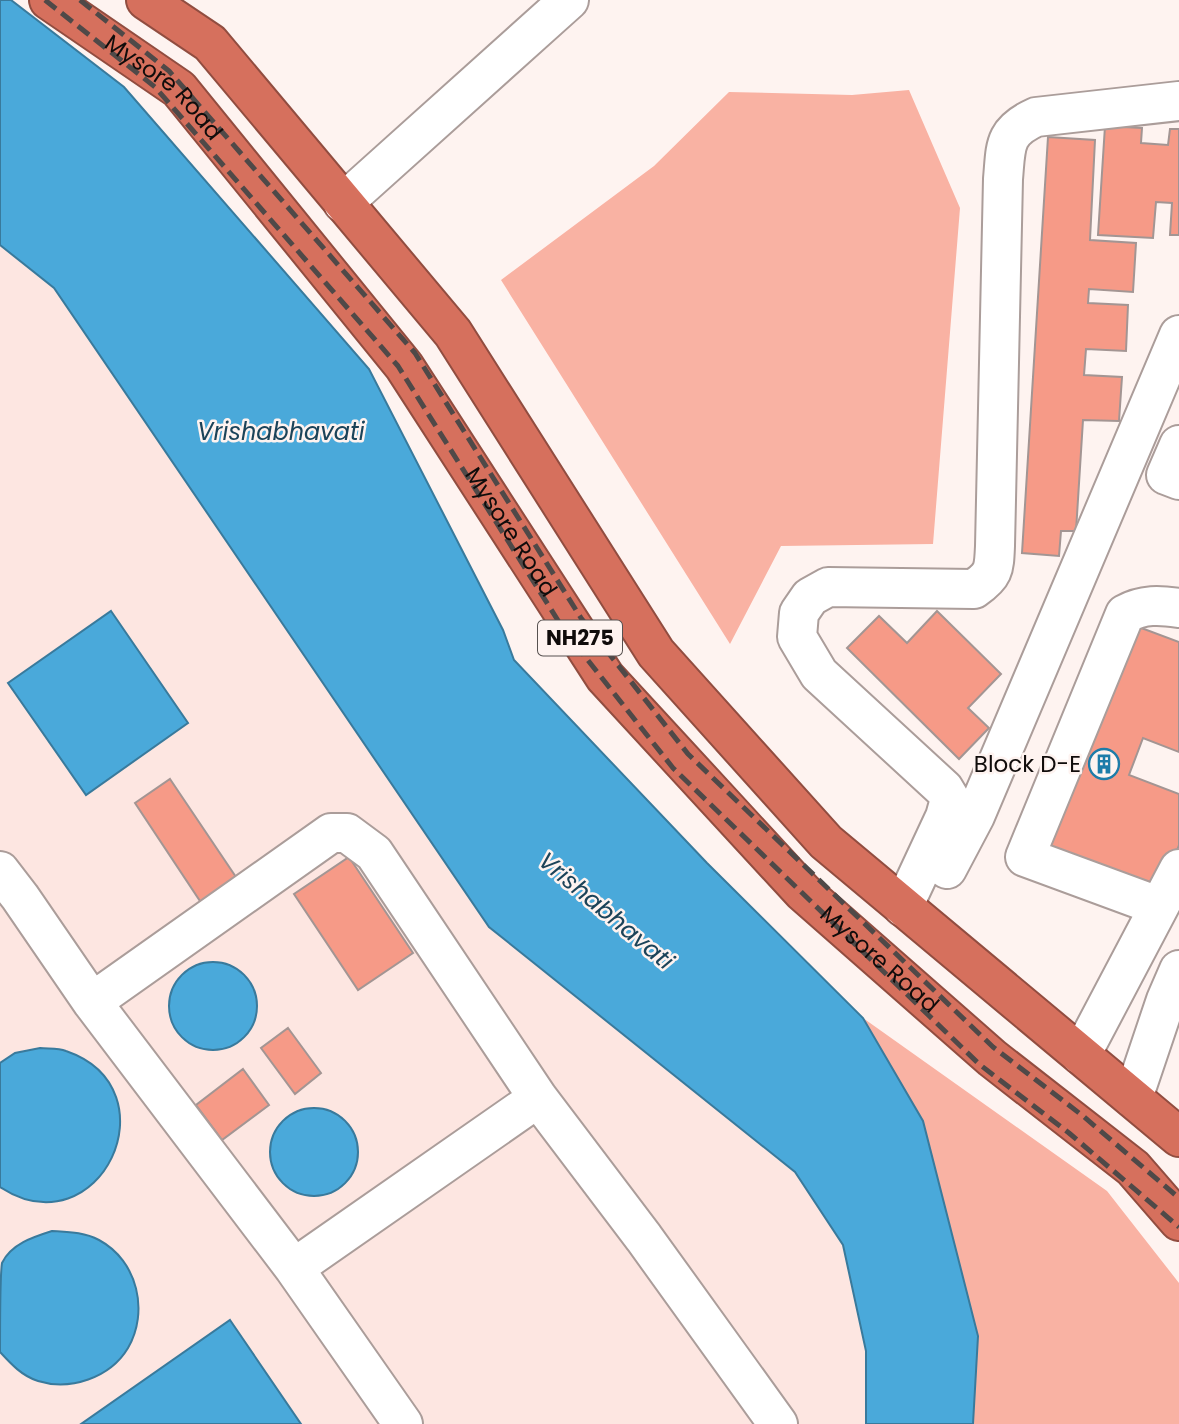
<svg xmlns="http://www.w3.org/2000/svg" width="1179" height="1424" font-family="Poppins,sans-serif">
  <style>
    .built { fill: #fde6e1 }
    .green { fill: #f9b2a3 }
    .water { fill: #4aa9da; stroke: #397a9c; stroke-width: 2 }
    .building { fill: #f69a87; stroke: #a39593; stroke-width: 2 }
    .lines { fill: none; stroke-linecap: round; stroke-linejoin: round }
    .minor-casing { stroke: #ab9d9a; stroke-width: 42 }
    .highway-casing { stroke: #914d40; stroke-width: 42 }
    .minor { stroke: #fff; stroke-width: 38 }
    .highway { stroke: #d6705d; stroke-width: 38 }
    .rail { stroke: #4f4948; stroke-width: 5; stroke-dasharray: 14 7; stroke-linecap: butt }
    .labels { text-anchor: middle; stroke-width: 5; stroke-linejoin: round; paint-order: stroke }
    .shield { fill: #fef3f0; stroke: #575150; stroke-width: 2 }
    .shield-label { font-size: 21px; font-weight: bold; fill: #100c0b }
    .street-label { font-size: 23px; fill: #100c0b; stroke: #fef3f0 }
    .poi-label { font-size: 23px; fill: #100c0b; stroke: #fef3f0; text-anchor: end }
    .water-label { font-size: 24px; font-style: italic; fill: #1b4359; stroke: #fef3f0 }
  </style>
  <rect width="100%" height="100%" fill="#fef3f0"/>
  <path class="built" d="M0,245l54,43 435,639 306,245 48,73 23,106v73h-866z"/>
  <path class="green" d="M909,90l51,118 -27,336 -152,2 -51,98 -229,-364 153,-114 75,-74 123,3z
    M863,1018l244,173 72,92v141h-206l5,-88 -55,-215z"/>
  <path class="water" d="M0,0h11l113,87 245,282 134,261 11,30 193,203 156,155 60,103 55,215 -5,88h-107v-73l-23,-106 -48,-73 -306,-245 -435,-639 -54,-43z
    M111,611l77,112 -102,72 -78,-112z
    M169 1006a44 44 0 1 1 88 0a44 44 0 1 1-88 0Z
    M40,1048c8,1 18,0 26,3 110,38 34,201 -66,136v-124l15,-10z
    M270 1152a44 44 0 1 1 88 0a44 44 0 1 1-88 0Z
    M52,1231c17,1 32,1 47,9 39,21 50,72 29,108 -18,30 -58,43 -90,33 -16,-5 -27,-17 -38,-29 0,-17 0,-77 2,-89 9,-19 31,-26 50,-32z
    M230,1320l71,104h-220z"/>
  <path class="building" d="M1105,126l37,2 -1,15 27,2 2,-16h9v106h-9l2,-32 -16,-1 -3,36 -55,-3z
    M1048,137l47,3 -5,100 46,3 -3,49 -44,-3 -1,14 40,2 -2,46 -40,-2 -2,26 38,2 -3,44 -36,-1 -7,111h-15l-2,25 -37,-3z
    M937,611l64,63 -33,34 21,20 -30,31 -112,-111 32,-32 28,27z
    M1128,623l51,19v110l-36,-14 -14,37 50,19v51l-17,46 -118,-45z
    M170,779l70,104 -36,24 -69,-104z
    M349,857l64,96 -55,37 -64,-96z
    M288,1028l33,45 -26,21 -34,-46z
    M243,1069l26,36 -47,35 -26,-35z"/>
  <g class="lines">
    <g class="minor-casing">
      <path id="minor" d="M343,203l226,-203
        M1179,445l-13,30 13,5
        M947,869l28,-53 204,-481
        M0,871l20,26 72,105 202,266 109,156
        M1158,906l-133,-49 100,-243c18,-10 35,-9 54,-6
        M903,907l42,-90 5,-18 -6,-10 -125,-115 -22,-37 2,-24 11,-16 18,-10 146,2c20,-14 20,-19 21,-43l8,-367c3,-33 0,-47 33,-62l143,-16
        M92,1002l239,-169h16l27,20 164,245 106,140 134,186
        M1081,1055l98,-186
        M1133,1098l33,-98 13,-30
        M294,1268l244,-170"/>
    </g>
    <g class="highway-casing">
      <g id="highway">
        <path id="s1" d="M49,0l130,89 225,277 201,311 198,215 189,166 141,110 46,53"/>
        <path d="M146,0l64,43 243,290 203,320 170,189 353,295"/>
      </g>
    </g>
    <use href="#minor" class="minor"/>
    <use href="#highway" class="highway"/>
    <path class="rail" d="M45,0l110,87 243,279 166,264 109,138 306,296 90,69 110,94
      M80,0l89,71 246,282 166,265 107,136 305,293 90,69 96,82"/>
  </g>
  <defs>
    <g id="building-ring" transform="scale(1.575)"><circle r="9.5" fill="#fef3f0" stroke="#1d7ca9" stroke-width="1.5"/><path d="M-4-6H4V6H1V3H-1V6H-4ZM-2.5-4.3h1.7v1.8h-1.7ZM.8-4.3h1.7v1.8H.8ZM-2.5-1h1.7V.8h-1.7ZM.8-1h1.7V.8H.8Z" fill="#1d7ca9"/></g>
  </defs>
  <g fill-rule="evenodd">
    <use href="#building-ring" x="1104" y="764"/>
  </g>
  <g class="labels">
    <rect class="shield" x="538" y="620.5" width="84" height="35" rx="5"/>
    <g class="shield-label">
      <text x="580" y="645">NH275</text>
    </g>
    <g class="street-label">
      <text dy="8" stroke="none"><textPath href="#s1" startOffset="145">Mysore Road</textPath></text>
      <text dy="8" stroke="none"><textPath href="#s1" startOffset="712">Mysore Road</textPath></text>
      <text dy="8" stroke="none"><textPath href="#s1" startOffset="1279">Mysore Road</textPath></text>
    </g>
    <g class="poi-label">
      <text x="1081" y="772">Block D-E</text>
    </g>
    <g class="water-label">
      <text x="281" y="440">Vrishabhavati</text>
      <text transform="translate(606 911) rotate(40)" y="8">Vrishabhavati</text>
    </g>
  </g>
</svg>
